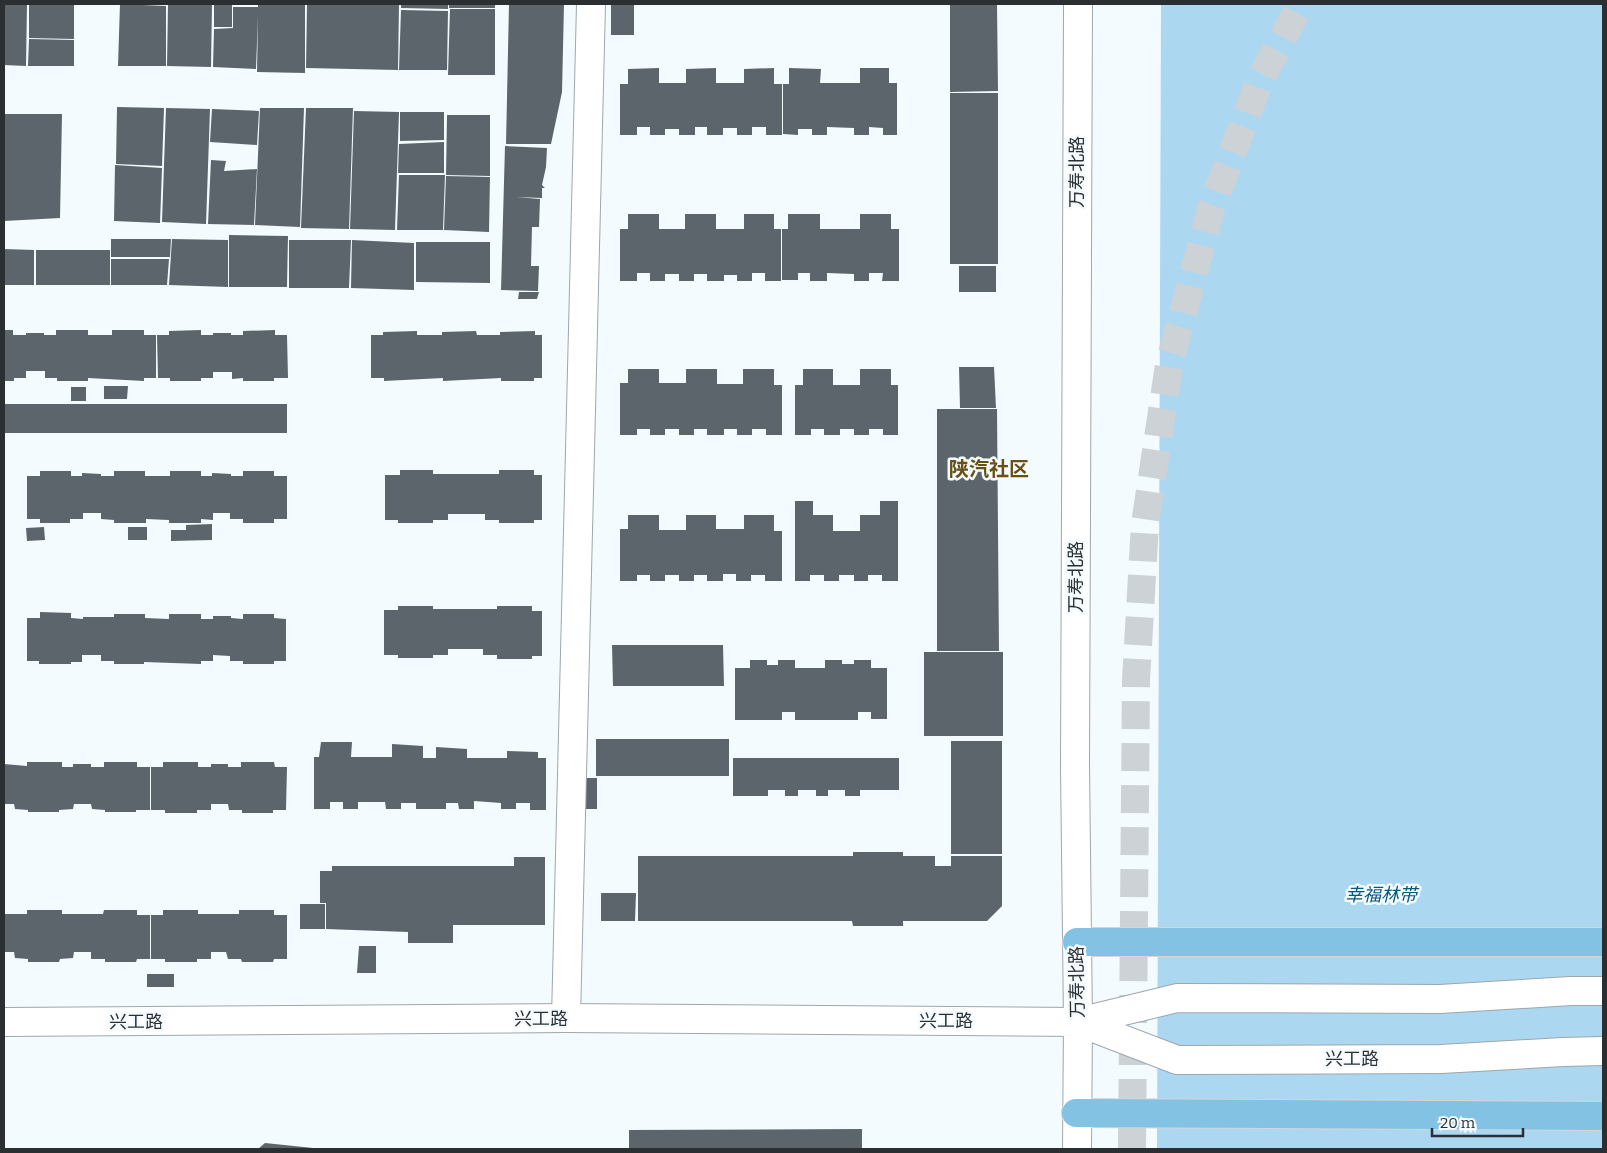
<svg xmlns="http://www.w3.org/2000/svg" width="1607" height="1153" font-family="Bitter,'Noto Sans SC',serif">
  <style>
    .green { fill: #acd7f1 }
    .building { fill: #5c656b }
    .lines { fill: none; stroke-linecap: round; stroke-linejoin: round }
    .primary-tunnel { stroke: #ccd2d6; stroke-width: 28; stroke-dasharray: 28 14; stroke-linecap: butt }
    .street-casing { stroke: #9da7ad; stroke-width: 30 }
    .secondary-casing { stroke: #9da7ad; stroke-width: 30 }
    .primary-casing { stroke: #d5d5d6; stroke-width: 30 }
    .street { stroke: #fff; stroke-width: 28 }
    .secondary { stroke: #fff; stroke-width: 28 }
    .primary { stroke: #83c2e2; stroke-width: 28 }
    .labels { text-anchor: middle; stroke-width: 5; stroke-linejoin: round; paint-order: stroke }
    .street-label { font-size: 18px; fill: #2b2f32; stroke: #f4fbff }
    .park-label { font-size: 18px; font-style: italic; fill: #02587d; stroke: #f4fbff }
    .quarter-label { font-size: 20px; font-weight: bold; fill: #685016; stroke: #f4fbff }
  </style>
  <rect width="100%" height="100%" fill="#f4fbff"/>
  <path class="green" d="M1161,4h442v1145h-446z"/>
  <path class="building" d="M4,4h23l-1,62 -22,-1z
    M29,4h45v35l-45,-1z
    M120,4l46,2v60h-48z
    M168,4h44l-1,63 -44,-1z
    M214,4h18v23h-18z
    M258,4h47v69l-48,-1 1,-56 -2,53 -43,-2 1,-38 19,-1v-21h25z
    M307,4h92l-1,66 -92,-2z
    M401,4h47v5l-47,-1z
    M449,4h46v4h-46z
    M509,4h55l-2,88 -11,52h-45z
    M611,4h23v31h-23z
    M950,4h47l1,87 -48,1z
    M450,9h45v66h-47z
    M401,10l47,1 -1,59h-48z
    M29,39l45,1v26h-46z
    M659,68v15h27v-14l30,-1v15h28v-14l30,-1v16h8v51h-16v-8h-14v8h-15v-7h-14v7h-16v-8h-12v8h-16v-6h-14v6h-15v-8h-13v8h-17v-51h8v-15z
    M789,68l32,1 -1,14h40v-15h29v15h8v52h-14v-7l-14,-1v8h-15v-7l-27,-1v8h-15v-6h-14v6l-15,-1v-50h6z
    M950,93h48v171h-48z
    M117,107l47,1 -2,58 -46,-2z
    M166,108l44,1 -4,115 -44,-2z
    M260,108h44l-4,119 -45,-2z
    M306,108h47l-4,121 -48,-1z
    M212,109l47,2 -2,34 -47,-3z
    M354,111l45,1 -4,118 -45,-1z
    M400,112h44v28l-44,1z
    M4,114h58l-2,104 -56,3z
    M447,115h43v61l-44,-1z
    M444,142v31h-46l1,-29z
    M505,146l42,2 -1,19 -4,18 3,3h-3v10l-26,-1 24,2 -1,28h-7l-1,39h8l-1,25 -37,-1z
    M211,160l15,1 -2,10 33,-2 -3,56 -46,-1z
    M115,165l47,3 -2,55 -46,-2z
    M399,175h46l-2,55h-46z
    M446,176l44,1 -1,55 -45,-2z
    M628,214h31v15h26v-15h31v15h28v-15h30v15h7v52h-16v-8h-13v8h-15v-6h-13v6h-17v-7h-13v7h-15v-7h-14v7h-15v-8h-13v8h-17v-52h8z
    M788,214h32v15h40v-15h31v15h8v52h-17l1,-8h-14v8h-15v-7l-27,-1v8h-17v-8h-12v7h-16v-51h6z
    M229,235l59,1 -1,51h-58z
    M111,239h60l-1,18h-59z
    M172,239l56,1v47l-59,-2z
    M289,240h62l-2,48h-60z
    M352,240l62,3v47l-63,-2z
    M416,242h74v41l-74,-1z
    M4,249l30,1v35h-30z
    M36,250h74v35h-74z
    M111,259h58l-2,26h-56z
    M959,266h37v26h-37z
    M519,292h20l-2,7h-19z
    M4,330h9v5h13v-2h18v2h12v-5h32v5h24v-5h32v5h12v43h-12v3l-56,-3v3h-31v-3h-12v-7h-19v7h-12v3h-10z
    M201,330v5h12v-2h18v2h12v-4l32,-1v5h12l1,43h-14v3h-31v-3l-11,1v-7h-19v6h-12v3h-31v-3h-12l-1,-43h12v-4z
    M417,331v4h25v-3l34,-1 1,4h23v-3l35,-1v4h7v43h-8v3h-33v-3l-58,3v-3l-59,3v-3h-13v-43h12v-3z
    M959,367h35l2,41h-36z
    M628,369h31v14h27v-14h31v15h26v-15h31v16h8v50h-16v-6h-14v6h-15v-6h-13v6h-17v-6h-13v6h-15v-6h-14v6h-15v-6h-13v6h-17v-52h8z
    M803,369h30v16h27v-16h31v16h7v50h-15v-6h-14v6h-15v-6h-14v6h-16v-6h-13v6h-16v-50h8z
    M104,386h24l-1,13h-23z
    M71,387h15v14h-15z
    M4,404h283v29h-283z
    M937,409h60l2,242h-62z
    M400,470h33v4h66v-4h35v5h8v45h-8v3h-35v-3h-14v-6h-37v6h-15v3h-35v-3h-13v-45h15z
    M40,471h31v5h11v-3l19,1v2h13v-5h31v5h25v-5h31v5h11v-3l19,1v2h12v-5h31v5h13v43h-13v4h-31v-4h-13v-6h-17v7l-12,-1v4h-32v-3l-23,-1v4h-32v-3l-13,-1v-6h-18v6h-13v4h-30v-4h-13v-43h13z
    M795,501h18v14h20v16h27v-16h20v-14h18v80h-16v-6h-14v6h-14v-6h-15v6h-15v-6h-14v6h-15z
    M628,515h31v15h27v-15h30v14h28v-14h30v16h8v50h-17v-6h-14v6h-15v-7h-13v7h-16v-6h-13v6h-15v-6h-14v6h-15v-6h-13v6h-17v-52h8z
    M212,524v16l-41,1v-11h15v-5z
    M44,527l1,13 -18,1 -1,-13z
    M128,527h19v13h-19z
    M398,606h35v3h64v-3h35v5h10v45h-10v3h-35v-4h-14v-6h-35v6h-15v3h-35v-3h-14v-45h14z
    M40,612l31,1v5l12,1v-2h31v-3h31v4l24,1v-5h32v5h12v-3h18v2l12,1v-5h31v4l12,1v42h-12v3h-31v-3h-13v-5l-17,-1v6h-12v3l-57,-2v2h-30v-3h-13v-6h-19v7h-11v2h-32v-3h-12v-43h13z
    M612,645h111l1,41h-111z
    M924,652h79v84h-79z
    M750,660h17v5h11v-5h17v8h30v-8h17v4h12v-4h17v8h16v51h-16v-7h-13v8h-63v-8h-13v8h-47v-52h15z
    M596,739h86v37h-86z
    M682,739h47v37h-47z
    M951,741h51v113h-51z
    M321,742h31l-1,15h41v-13l31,2v12h13v-11l31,2v9h40v-7l31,1v6h8v52h-16v-7h-14v6h-15v-6l-27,-2v8h-15l-1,-6h-12v6h-30v-6h-15v6h-15l-1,-7h-27v7h-15v-7h-13v7h-16v-52h5z
    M733,758h166v32h-39v6h-15v-6h-17v6h-12v-6h-18v6h-13v-6h-17v6h-35z
    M27,762h35v5h11v-3h18v3h13v-5h33v5h13v43h-14v2h-31v-2l-13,-1 -1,-5h-17l-1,5 -14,1v2h-31v-2l-13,-1 -1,-5h-10v-40l23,2z
    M163,762h35v5h13v-3h17v3h13v-5h33l1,5h12l-1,43h-13v3h-31v-3h-13l-1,-6h-17v6h-14v3h-32v-3h-14v-43h12z
    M585,778h12v31h-12z
    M853,852h50v4h32v10h16v-10h51v50l-15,15h-84v5h-50l-1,-5h-214v-65h215z
    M514,857h31v68h-92v18h-45v-11l-82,-3v-26h-6v-32h12v-5h182z
    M601,893h35l-1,28h-34z
    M300,904h25v25h-25z
    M27,910h35v4h41l1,-4h33v5h13v44h-13l-1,3h-31v-3h-14v-7h-17l-1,6 -13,1 -1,3h-31v-3l-13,-1 -1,-6h-10v-38h23z
    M163,910h35v4h41v-4h35v5h13v44h-13l-1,3h-31l-1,-3h-13l-2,-7h-15v7h-14v3h-32v-3h-14v-44h12z
    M359,946h17v27h-19z
    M147,974h27v13h-27z
    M862,1129v20h-233v-19z
    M265,1143l48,5v1h-55z"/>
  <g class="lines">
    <path class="primary-tunnel" d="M1132,1149l4,-469 9,-156 24,-159 42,-156 49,-129 41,-76"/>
    <g class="street-casing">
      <path id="street" d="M566,1018l25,-1014
        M1078,1022l99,38 264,-1 122,-7 40,-1
        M1078,1022l99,-24 263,1 131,-8h32"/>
    </g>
    <g class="secondary-casing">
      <path id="secondary" d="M4,1022l562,-4 512,4
        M1077,1149l1,-127 -3,-256 3,-762"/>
    </g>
    <g class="primary-casing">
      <path id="primary" d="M1077,942h526
        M1076,1113l527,3"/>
    </g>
    <use href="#street" class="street"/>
    <use href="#secondary" class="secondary"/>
    <use href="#primary" class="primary"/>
  </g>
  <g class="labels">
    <g class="street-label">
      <text transform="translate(1077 172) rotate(-90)" y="6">万寿北路</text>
      <text transform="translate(1076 577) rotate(-90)" y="6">万寿北路</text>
      <text transform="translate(1077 982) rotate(-91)" y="6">万寿北路</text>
      <text x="541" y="1025">兴工路</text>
      <text x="946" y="1027">兴工路</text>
      <text x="136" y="1028">兴工路</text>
      <text x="1352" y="1065">兴工路</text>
    </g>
    <g class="park-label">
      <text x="1381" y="901">幸福林带</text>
    </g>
    <g class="quarter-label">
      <text x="989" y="476">陕汽社区</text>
    </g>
  </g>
  <rect width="1607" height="1153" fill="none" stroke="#2b2f32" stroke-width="10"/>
  <path d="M1432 1128v8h91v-8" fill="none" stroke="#2b2f32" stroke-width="2.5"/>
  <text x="1440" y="1128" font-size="15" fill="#2b2f32" stroke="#f4fbff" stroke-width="4" paint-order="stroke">20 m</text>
</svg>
